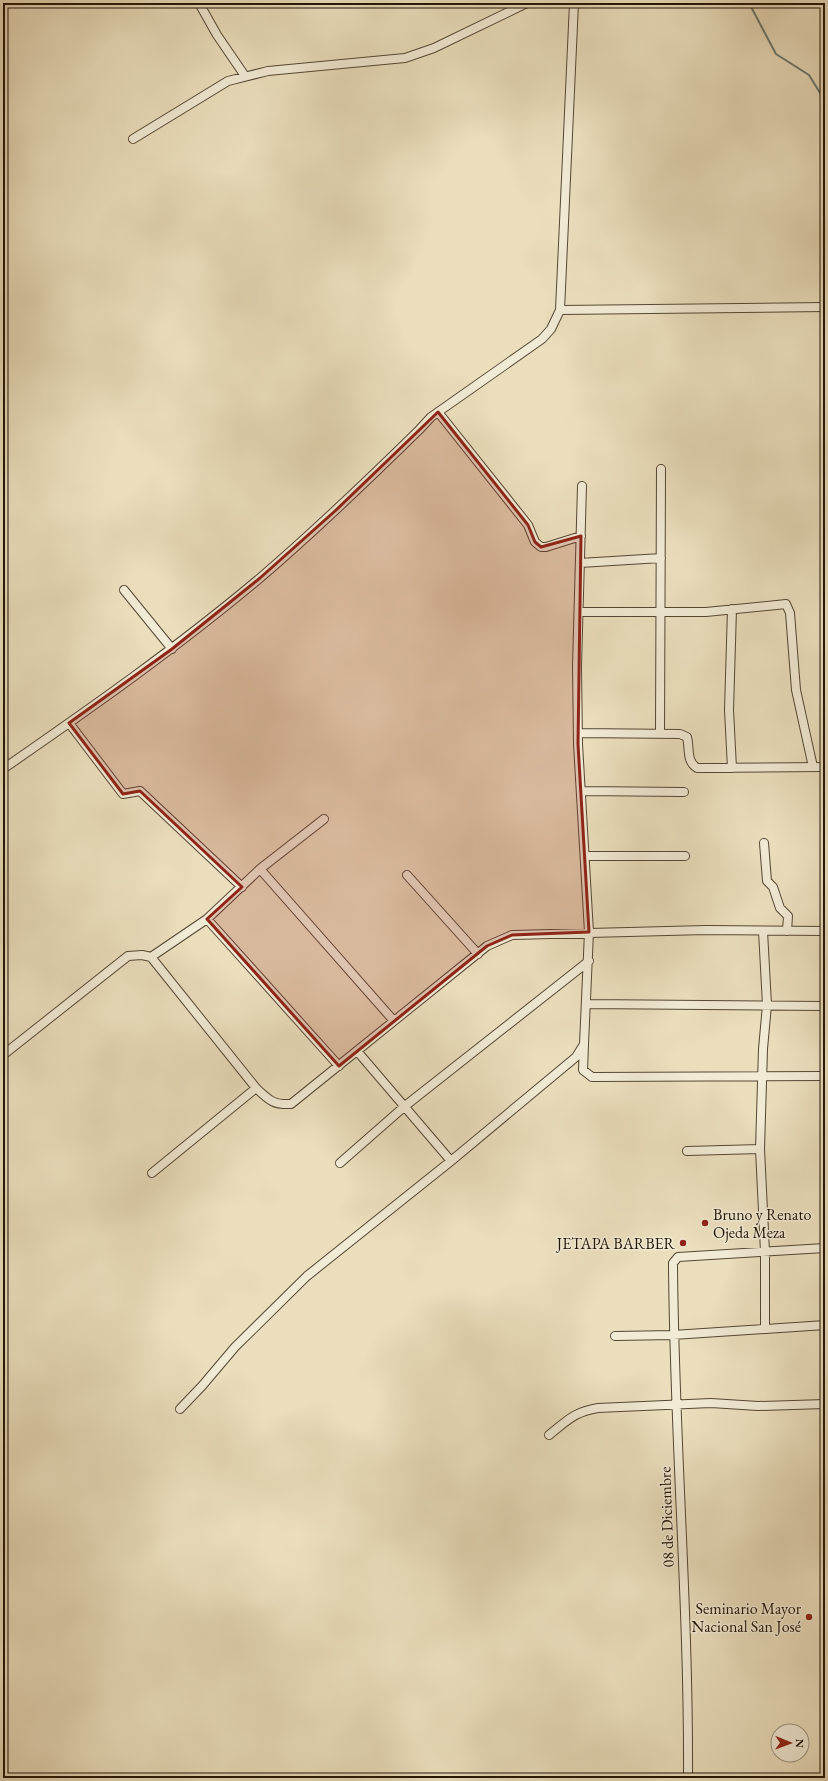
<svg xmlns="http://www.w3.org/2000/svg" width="828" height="1781" font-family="'EB Garamond',serif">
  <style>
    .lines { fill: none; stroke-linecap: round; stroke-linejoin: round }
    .stream { stroke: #6a7971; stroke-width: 2 }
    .minor-casing { stroke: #544734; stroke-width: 10 }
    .minor { stroke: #f1ead4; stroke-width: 8 }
    .marked { fill: #8f2418; fill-opacity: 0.2; stroke: #8f2418; stroke-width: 3; stroke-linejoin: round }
    .poi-dot { fill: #8f2418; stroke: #f1ead4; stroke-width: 1.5 }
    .labels { text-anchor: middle; stroke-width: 3; stroke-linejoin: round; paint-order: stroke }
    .poi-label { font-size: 16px; fill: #221506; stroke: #f1ead4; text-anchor: end }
    .street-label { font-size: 16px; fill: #221506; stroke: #f1ead4 }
  </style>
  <rect width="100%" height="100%" fill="#eadebd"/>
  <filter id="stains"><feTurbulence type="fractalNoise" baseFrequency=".005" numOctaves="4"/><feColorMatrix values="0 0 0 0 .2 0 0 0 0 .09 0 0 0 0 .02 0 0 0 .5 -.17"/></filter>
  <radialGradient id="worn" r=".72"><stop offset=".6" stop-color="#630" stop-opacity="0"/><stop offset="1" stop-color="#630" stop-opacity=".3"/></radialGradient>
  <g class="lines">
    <path class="stream" d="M749,3l27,51 33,21 16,26"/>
    <g class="minor-casing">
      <path id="minor" d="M199,3l18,32 28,41
        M133,139l95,-58 40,-10 137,-13 29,-10 93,-45
        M560,310l265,-3
        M438,412l90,113 7,17 6,5h5l35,-11
        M580,563l81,-5
        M124,590l48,59
        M579,612h127l80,-8 4,9 6,77 17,77
        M69,723l54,71 17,-3 102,96
        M578,733l102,1 7,3c3,12 -1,24 10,31l128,-1
        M660,734l1,-265
        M732,768l-3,-58 3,-101
        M3,769c88,-61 175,-122 257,-191 55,-47 107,-97 159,-148l12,-13 111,-78 9,-10 9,-19 14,-307
        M582,791l102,1
        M764,843l3,38 6,6 7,21 8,8 -1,15
        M585,856h100
        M260,869l134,152
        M407,875l71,79
        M207,919l132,147
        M763,931l4,74 -4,44 -3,100 5,103v76
        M151,957l105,131c13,12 17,17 35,16l196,-158 25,-11 194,-5 119,1
        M586,1004l239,2
        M584,1045l-1,25 9,7 233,-1
        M357,1051l94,110
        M3,1055l125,-99 14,-1 9,2 56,-38 53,-50 64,-50
        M687,1151l73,-2
        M340,1163l65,-57 184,-145
        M152,1173l104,-85
        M615,1336l58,-1 152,-10
        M180,1409l22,-23 33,-39 72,-71 144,-115 125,-104 8,-13 5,-112 -11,-188 -1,-78 5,-180
        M549,1435c19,-15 25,-23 49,-27l113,-5 47,3 67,-2
        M688,1778c1,-172 -14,-343 -15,-515l5,-6 147,-9"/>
    </g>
    <use href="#minor" class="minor"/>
  </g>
  <path class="marked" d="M438,412l90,113 7,17 6,5 40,-11 -3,208 11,188 -77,3 -25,11 -148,120 -132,-147 35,-32 -102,-96 -17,3 -54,-71 103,-74 88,-71 75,-67z"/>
  <g class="poi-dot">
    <circle cx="705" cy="1223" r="4"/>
    <circle cx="683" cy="1243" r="4"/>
    <circle cx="809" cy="1617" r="4"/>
  </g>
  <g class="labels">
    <g class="poi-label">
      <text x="713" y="1220" text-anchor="start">Bruno y Renato<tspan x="713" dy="18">Ojeda Meza</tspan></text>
      <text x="675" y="1249">JETAPA BARBER</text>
      <text x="801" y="1614">Seminario Mayor<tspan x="801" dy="18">Nacional San José</tspan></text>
    </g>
    <g class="street-label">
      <text transform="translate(666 1517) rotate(-92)" y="6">08 de Diciembre</text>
    </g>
  </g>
  <rect width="828" height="1781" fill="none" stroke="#eadebd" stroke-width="16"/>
  <rect x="4" y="4" width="820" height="1773" fill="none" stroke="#221506" stroke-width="2"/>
  <rect x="8" y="8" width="812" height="1765" fill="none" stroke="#221506"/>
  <g transform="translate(790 1743) rotate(91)"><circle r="19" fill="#f1ead4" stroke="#9e9582"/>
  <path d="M0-3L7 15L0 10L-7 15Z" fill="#8f2418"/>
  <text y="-6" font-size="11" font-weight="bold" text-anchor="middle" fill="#221506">N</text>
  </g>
  <rect width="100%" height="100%" filter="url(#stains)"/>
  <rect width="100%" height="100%" fill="url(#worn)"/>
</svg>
